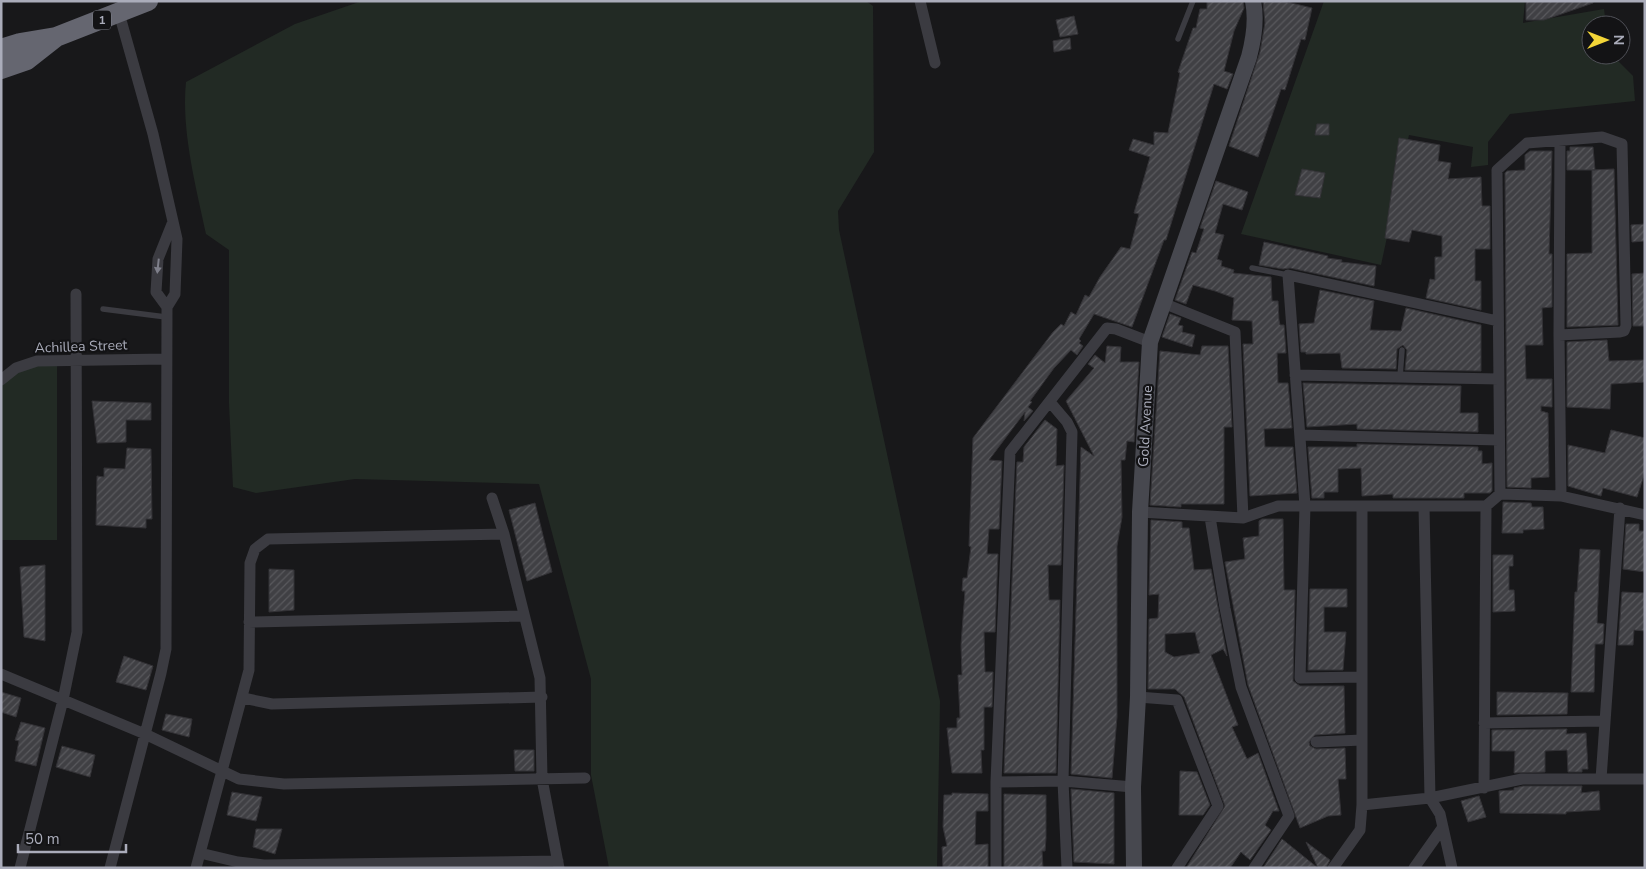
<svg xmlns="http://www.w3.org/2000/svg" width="1646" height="869" font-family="'Nunito Sans',sans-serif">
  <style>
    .grass { fill: #222a24 }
    .building { fill: url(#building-hatch); stroke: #333236; fill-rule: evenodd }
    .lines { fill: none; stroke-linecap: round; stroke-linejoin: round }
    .lane { stroke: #3b3b41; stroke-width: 5.5 }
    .street { stroke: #3b3b41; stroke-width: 11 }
    .secondary { stroke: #47484f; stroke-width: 16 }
    .highway { stroke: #656670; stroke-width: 20 }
    .oneway { fill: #7e7f8a }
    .labels { text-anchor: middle; stroke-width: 4.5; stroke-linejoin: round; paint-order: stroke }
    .shield { fill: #131315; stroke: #7d7e88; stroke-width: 1 }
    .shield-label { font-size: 12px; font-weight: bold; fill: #aaacba }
    .street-label { font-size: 14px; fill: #aaacba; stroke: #131315 }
  </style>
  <defs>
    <pattern id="building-hatch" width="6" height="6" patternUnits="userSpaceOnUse" patternTransform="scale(1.25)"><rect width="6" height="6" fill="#404044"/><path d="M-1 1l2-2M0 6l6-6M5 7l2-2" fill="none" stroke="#59595d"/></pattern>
  </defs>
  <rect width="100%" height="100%" fill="#18181a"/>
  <path class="grass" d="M362,1h504l7,5 1,146 -36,59 1,19 101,471 -3,167h-328l-18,-93v-96l-52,-195 -184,-5 -99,14 -23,-6 -4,-84v-153l-23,-16c-10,-47 -25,-104 -20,-152l109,-58z
    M1324,1h201l-2,22 81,-14 2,16h-15v30h21l21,21 2,25 -125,13 -22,28v23l-17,2 2,-20 -64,-12 -28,130 -140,-31z
    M57,360v180h-56v-158l6,-7z"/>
  <path class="building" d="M1207,1h36l1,7 -10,23 -10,40 9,3 -6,15 -13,-5 -48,156h-2l-32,87 -38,-13 -15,25 2,2 -2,2 4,3 -6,9 -6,-5 -17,18 -24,33 2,1 -4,5 5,4 -9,10 1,-9 -36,48 13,1 -3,68h-10l-2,25h11l-3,78h-11l1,40h8l-1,35h-8v43h-3l1,23h-30l-5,-45h10v-10h3l-2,-43h4l-1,-30 4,-54h-3l1,-13h4l4,-31 -2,-1 4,-108 80,-106 8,-8 3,2 7,-14 5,3 9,-20 4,2 11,-20 21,-30 9,2 9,-35 -5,-1 16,-56 -21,-7 4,-11 21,6v-13l14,1 12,-60 -2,-1 15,-44h3l4,-19h7z
    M1263,1h20l29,7 -7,32 -4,-1 -16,51 -4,-1 -23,68 -29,-11 31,-94 5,-29z
    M1526,1h67v2l-49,17h-18z
    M1074,16l4,18 -18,3 -4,-17z
    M1070,38l1,11 -17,3 -1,-11z
    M1317,124h12v11h-14z
    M1399,138l41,7 -2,16 13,2 -3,16 33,-2 1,29h8v43h-15v32h6v29l-55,-12 4,-19 5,1v-23h7v-21l-30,-6 -3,12 -24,-4z
    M1570,147h23l2,23h-28v-19h3z
    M1530,151h22l-3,103h3v53l-10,1 1,37h-18l1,34h26v28l-11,-1v5l7,2 1,64 -18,1v10l-24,-1 -2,-314 2,-2 18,-1v-15z
    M1302,169l23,4 -5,25 -25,-3z
    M1614,169l4,156 -51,2v-73l25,-1v-83z
    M1216,181l32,11 -6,18 -19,-6 -8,29 9,2 -7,24 5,2 -1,5 13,4 -1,3 38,4 1,24h6l1,19 1,5h4l2,28h-9l1,30h10l4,45 -28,1 1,18h28l4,46 -47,3 -7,-152h10l-1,-23 -20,-1 2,-22 -19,-7 -22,-6 -7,19 -11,-4 17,-48 4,1 8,-24 -4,-1z
    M1645,224v17l-13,1 -1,-17z
    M1264,242l64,14 -1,2 15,2 -1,2 35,4 -2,20 -84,-18 -7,1 -24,-4z
    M1645,273v53h-12l-1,-52z
    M1320,290l54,11 -4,29 31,1 5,-23 75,17v46l-76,-1 2,-20 -4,-5 -6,4 -1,20 -54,-1 -2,-15 -34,1v-2h-5l-2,-28 15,-1z
    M1170,314l11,4 -3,7 5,1 -1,6 13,3 -3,12 -30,-10z
    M1607,340l2,21 36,-1v22l-34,2 -1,25 -43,-2v-65z
    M1107,346l14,1 -1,15h19l-5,80 -7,-1 -2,19h-4l1,57 -5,29v171l-5,61 -41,-4 10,-327 13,9 -28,-55 28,-33 -6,-4 7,-9 10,8z
    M1202,346h26l4,81h-8v77h-43v3l-31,-2 10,-154 40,4z
    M1303,383l158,3 -1,27h18v19l-121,-3v-5l-50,3z
    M92,401l59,2v17h-25v22l-29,1z
    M1045,420l12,9 -1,37 8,-1 -3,100h-13l1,35h11l-4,173h-52l13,-311h6l1,-15z
    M1611,430l34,8v34l-8,25 -34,-9 -2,8 -33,-10v-41l37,8z
    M1357,444l121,3v4h4v13l10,-1v28l-2,2h-26v5h-71v-4l-31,2 -1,-28 -23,1v23h-14v6h-12l-4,-51h49z
    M127,448l24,1 1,70h-6v9l-50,-3 1,-49 7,1v-9l21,1z
    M1503,502l28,1 1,4h11l1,22 -21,1v3h-21z
    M535,503l17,69 -25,9 -18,-71z
    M1262,519h21l1,71h11l-2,91 7,5h44l1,47 -30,2 -6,7 1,4 6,3 29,-1 1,31h-8l3,36 -13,1 -28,12 -52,-143 -23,-123 20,-3 -2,-21 16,-2v-15z
    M1151,520l31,2v6h7l5,42 17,-1 16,87 -4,-7 -12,6 27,70 -6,2 15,32 11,-6 21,58h-6l-8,14 6,5 -21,30 -9,-8 -11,16h-44l39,-62 -41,-109 -9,-8h-27l1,-70 9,-1 1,-24 -10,1zM1195,632l5,21 -26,4 -9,-5v-18z
    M1626,524h13v7h6v41l-22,-3z
    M1580,549l20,1 -3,73 7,1 -1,20h-8l-1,48h-23l4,-100h2z
    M1493,555h20v11h-4v24h5l1,21 -22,1z
    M45,565v76l-21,-4 -4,-70z
    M269,569l25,1v40l-25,2z
    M1310,589h37v18h-23v25h22l-3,38h-35z
    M1622,592l23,1v38l-11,-1 -1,15h-15z
    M124,656l29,10 -7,24 -30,-8z
    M1,692l20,6 -5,19 -15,-5z
    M1497,692l71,1 -1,21 -70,1z
    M166,714l26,5 -3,18 -27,-7z
    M21,722l24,6 -9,38 -21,-5 4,-20 -4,-1z
    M1567,729l-1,5 20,-1 2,36h-6v3h-14l-1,-22 -22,1v21l-31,1 1,-22h-23v-21z
    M62,746l33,9 -5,22 -34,-10z
    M514,750h20v21h-19z
    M1180,771l17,1 13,33 -7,10h-24z
    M1523,786h59l-1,7 18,-2 1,19 -34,2v2l-66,-1 -1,-22 15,-1v-2z
    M1071,789l43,4v71l-40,-2z
    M232,792l30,5 -6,24 -29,-6z
    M952,793l36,1v17h-12l-1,34 13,-1v24h-45l-1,-21 5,-1 -4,-19 1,-32h8z
    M1004,794l42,1v43l-1,13h-3l1,17h-39z
    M1479,796l7,21 -18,5 -7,-21z
    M256,829h26l-7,25 -22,-7z
    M1282,839l36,29 -12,-26 24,18 -4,8h-63z"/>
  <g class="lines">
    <path class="lane" d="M1178,39l15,-38
      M1252,268l36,7
      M103,309l63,8
      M1400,377l2,-27"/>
    <path class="street" d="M920,1l15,62
      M1560,141l-1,194 2,161
      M1163,303l72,29 8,186
      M167,307l-11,-15 2,-33 14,-35
      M1295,375l204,4
      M1,380l15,-12 21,-7 129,-2
      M1050,402l17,20 5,10 -9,349 4,87
      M1300,435l199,5
      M1500,494l-3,-324 30,-27 75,-6 20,7 4,182 -2,5 -4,1 -61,3
      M492,498l12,36 36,144 2,101 17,89
      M1424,506l6,292 10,16 12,54
      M1140,512l103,6 35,-12h208l14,-12 61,2 84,19
      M1210,517l15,91 16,79 48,129 -35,52
      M249,622l275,-6
      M1,674l144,60 94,45 45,5 301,-6
      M1362,677l-62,1 5,-172 -17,-231 210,46
      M1138,697l39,3 41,106 -41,62
      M243,698l29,6 270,-7
      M1484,723l121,-2
      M1316,742l46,-2
      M1601,779l19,-271
      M996,782l67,-1 70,6
      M1484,788l2,-282
      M1362,805l68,-7 92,-19h123
      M200,853l38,9 26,3 294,-4
      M20,868l43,-168 14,-68 -1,-338
      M110,868l51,-195 5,-24 1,-342 8,-13 2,-55 -24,-105 -34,-121
      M196,868l53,-198 1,-107 5,-14 13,-10 236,-5
      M996,868v-86l14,-330 97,-124 9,1 34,13
      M1333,868l27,-38 2,-25v-299
      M1414,868l29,-41"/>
    <path class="secondary" d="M1134,868l-1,-81 5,-90 2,-185 10,-170 99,-285c5,-19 8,-37 4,-56"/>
    <path class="highway" d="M1,49l19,-6 36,-6 92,-36
      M1,69l26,-9 28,-22"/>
  </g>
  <defs><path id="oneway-solid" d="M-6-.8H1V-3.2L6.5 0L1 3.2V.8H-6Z" transform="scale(1.25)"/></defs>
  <use class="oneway" href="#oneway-solid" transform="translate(158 266) rotate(96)"/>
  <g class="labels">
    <rect class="shield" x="93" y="10.5" width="18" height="19" rx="4"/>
    <g class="shield-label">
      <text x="102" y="24">1</text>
    </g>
    <g class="street-label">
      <text transform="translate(81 346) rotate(-2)" y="5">Achillea Street</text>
      <text transform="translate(1145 426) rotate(-87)" y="5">Gold Avenue</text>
    </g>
  </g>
  <rect width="1646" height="869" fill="none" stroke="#aaacba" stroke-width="5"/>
  <g transform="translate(1606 40) rotate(90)"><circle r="24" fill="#131315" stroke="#4f5057"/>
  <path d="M0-4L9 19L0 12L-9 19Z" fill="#f3d538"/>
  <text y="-8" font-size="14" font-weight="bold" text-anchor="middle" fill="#aaacba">N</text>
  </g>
  <path d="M18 844v8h108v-8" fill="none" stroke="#aaacba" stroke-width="2.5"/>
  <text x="25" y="844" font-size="15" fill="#aaacba" stroke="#131315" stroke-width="4" paint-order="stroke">50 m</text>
</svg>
